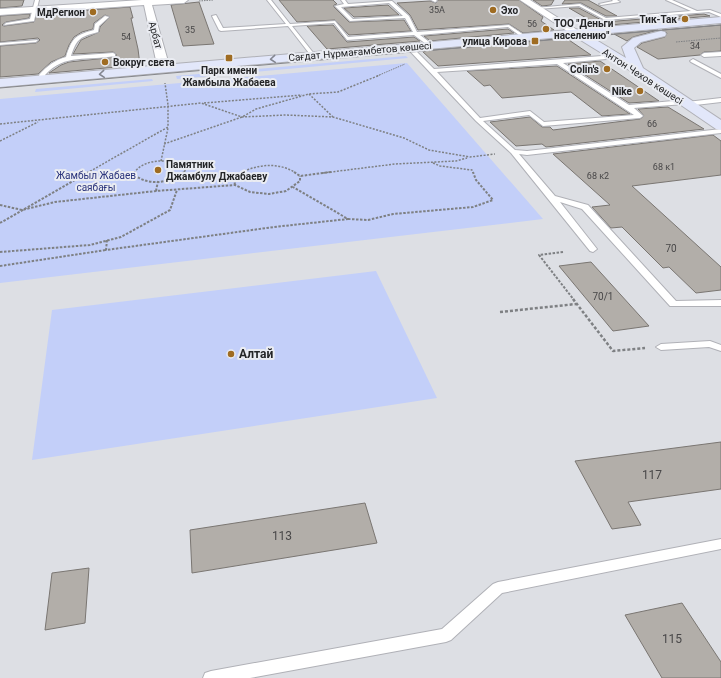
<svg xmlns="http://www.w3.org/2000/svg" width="721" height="678" font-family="Roboto,sans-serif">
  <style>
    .green { fill: #c3cff9 }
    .building { fill: #b2aea9; stroke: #7a7672 }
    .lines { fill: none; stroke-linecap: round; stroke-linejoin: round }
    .lane-casing { stroke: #b0b1b7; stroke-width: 2 }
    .street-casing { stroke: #b0b1b7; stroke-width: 2 }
    .secondary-casing { stroke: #b0b1b7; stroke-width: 2 }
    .path-far3 { stroke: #7e8083; stroke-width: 1; stroke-dasharray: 1.5 1; stroke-linecap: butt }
    .path-far2 { stroke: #7e8083; stroke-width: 1.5; stroke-dasharray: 2 1.5; stroke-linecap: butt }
    .path-far1 { stroke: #7e8083; stroke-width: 2; stroke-dasharray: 2.5 1.5; stroke-linecap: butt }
    .path { stroke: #7e8083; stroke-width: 2.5; stroke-dasharray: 3 2; stroke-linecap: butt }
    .lane { fill: #fff; fill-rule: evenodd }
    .street { fill: #fff; fill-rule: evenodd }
    .secondary { fill: #e2e7fa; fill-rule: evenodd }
    .tram { stroke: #86878b; stroke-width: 1 }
    .oneway { stroke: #838690 }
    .poi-dot { fill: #9f6c22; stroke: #eaecf2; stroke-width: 1.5 }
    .labels { text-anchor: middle; stroke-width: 4; stroke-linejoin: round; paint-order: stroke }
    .far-number-label { font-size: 9px; fill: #484748 }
    .far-poi-label { font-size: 10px; font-weight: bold; fill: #242527; stroke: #eaecf2; text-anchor: end }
    .far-street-label { font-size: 10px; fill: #242527; stroke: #eaecf2 }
    .far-park-label { font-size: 10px; fill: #2b347c; stroke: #eaecf2 }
    .number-label { font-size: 10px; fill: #484748 }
    .poi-label { font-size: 12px; font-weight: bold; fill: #242527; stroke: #eaecf2; text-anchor: start }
    .near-number-label { font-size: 12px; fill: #484748 }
  </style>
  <rect width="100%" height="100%" fill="#dddfe4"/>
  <path class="green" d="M406,56l2,2 -231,21 -1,-3z
    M407,63l136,156 -543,64v-184z
    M152,79l1,2 -118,11 1,-3z
    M376,271l61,127 -405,62 20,-150z"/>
  <path class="building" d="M0,0h24l-2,6 -22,2z
    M279,0h54l4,4 -3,1v2l15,15 55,-2 7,11 -62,4 -14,-15 -38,2z
    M438,0h81l24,17 -2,4 13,9 -31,3 -14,-9 -91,6 -8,-15 -13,-12 33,-2 6,2z
    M533,0h21l-3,5 -9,1z
    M565,0h23l29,16h-11l-25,-13 -19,1z
    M199,2l15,42 -31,2 -12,-41z
    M388,5l11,10 -45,2 -10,-9z
    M130,7l3,11h-2l7,31 2,16 -91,8 12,-8 8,-3 47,-5v-3l-3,-2 -40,2 8,-14 18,-8 1,-5 10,-10 -5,-2 -11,8 -1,6 -11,3 -8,5 -5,8 -4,11 -14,6 -13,12 -38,3v-31l36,-3 4,-3 -2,-2 -38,4v-26l30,-2 -1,4 -23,4 -4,3 2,1 30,-4 3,-8z
    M569,8h10l26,14 99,-8 6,2 -110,10z
    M333,25l14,17 67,-5 6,4 -93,8 -20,-23z
    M721,25v26l-17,1 -4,3 -42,4 -21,-12 5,-4 23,-6 2,-4 -5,-3z
    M508,29l6,4 -84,8 -6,-5z
    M658,30l-25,7 -6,4 -13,-7z
    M566,38l25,17 -153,11 -16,-15z
    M600,61l59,40 -30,2 -61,-39z
    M557,66l73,48 -28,2 -31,-24 -69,6 -12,-13 -6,1 -17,-15z
    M668,107l36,22 -158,18 -4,-3 -26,2 -26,-24 40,-5 12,10h8l3,3 87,-11 4,-3 -6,-7z
    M713,135l8,6v34l-89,11 89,81v23l-25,3 -27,-26 -6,1 -41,-41 -11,1 -19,-21 18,-2 -57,-51z
    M591,262l58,64 -36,5 -54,-65z
    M721,442v47l-93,13 13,23 -29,4 -37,-68z
    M365,503l12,40 -185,30 -2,-43z
    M89,568l-4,55 -40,7 7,-57z
    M682,603l39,59v16h-59l-37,-63z"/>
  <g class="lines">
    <g class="lane-casing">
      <path id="lane" d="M35,0h4l-5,21 -30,4 2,-2 24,-4z
        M267,0h4l19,24 45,-3 13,16 65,-5 -8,-14 -55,3 -15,-15 9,-2 -3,-4h4l3,4 44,-3 17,15 8,16 92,-7 18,12 -4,1 -15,-11 -88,8 12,9v2l-2,1 -16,-12 -67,5 -13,-17 -42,3 23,29 -3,2 -24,-31 -67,5 -2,-1 -7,-14 4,-1 7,13 63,-4zM389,3l14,13 -50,3 -12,-12z
        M431,0h5l1,1 -2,1z
        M612,0h5l3,2 -19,3 -2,-1 14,-3z
        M666,0h6l25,11 13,-1 11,4v3l-12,-5 -104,8 -26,-14 -42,3 -2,-1 45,-4 26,14 85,-7z
        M105,16l4,1 -10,9 -1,6c-18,5 -21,6 -27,24l42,-3 2,1v2c-27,5 -50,-3 -70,19v5h-4l-2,-5c8,-9 16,-15 27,-18 6,-19 9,-22 28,-27l1,-6z
        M38,40l-2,2 -36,3v-2z
        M407,46h4l23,23 181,-14 3,2 -1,1 -54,5 66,42 55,-5 3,2 34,-4v4l-34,4 -3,-2 -50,4 9,8 -3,2 -97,8 -14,-11 -46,6 32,29 12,1 194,-22v4l-194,22 -8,-1 36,42 33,9 88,96 45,-1v6h-51l-88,-97 -22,-7 37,47 -4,3 -3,-1 -79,-98 -35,-32 -69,-73zM557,64l77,51 -90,7 -14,-11 -50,7 -43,-46z
        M721,52v4l-17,1 -3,-2 3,-2z
        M693,59l28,15v4l-30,-16 -1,-1z
        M710,341l11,4v6l-12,-4 -48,3 -5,-3 5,-3z
        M721,539v10l-219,44 -51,47 -5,2 -196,36h-47l2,-5 6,-2 231,-42 51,-45 5,-2z"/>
    </g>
    <g class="street-casing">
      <path id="street" d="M142,0h46l-4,3 -32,2 17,60 -2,2 -4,1 -6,-3 -13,-60 -144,10v-6z
        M520,0h10l52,33 -1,2h-8z"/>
    </g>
    <g class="secondary-casing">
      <path id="secondary" d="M721,17v6l-133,12 38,23 -4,-11 11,-9 28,-7 4,1 1,2 -1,2 -24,6 -7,6 9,20 78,52v10l-5,-1 -82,-56 -60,-37 -574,51v-8z"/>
    </g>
    <path class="path-far3" d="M199,1l14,-1
      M676,42l45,-4
      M377,76l28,-12"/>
    <path class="path-far2" d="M309,94l24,23
      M204,103l98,-8
      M0,124l201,-21 41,14 44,-2 47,2 71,21 25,12 41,7 25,-3
      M0,141l38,-19
      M164,144l78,-27 14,-8 53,-15 29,-2 42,-17
      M161,161l7,-33
      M433,163l7,3 32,4 1,3
      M87,173l81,-46v-22l-3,-22
      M134,173c10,-15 35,-14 50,-8l1,6 -3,2
      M241,173c16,-9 38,-11 55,0
      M323,173l72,-9 61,-3 11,-3"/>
    <path class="path-far1" d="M134,172l-1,2c15,12 35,10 51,-2
      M294,172l6,4 31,-4
      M235,185l-1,-6 8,-7
      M156,191l2,-10
      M0,205l22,5 33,-8 101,-11 79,-6 15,7 19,2 17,-3 14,-10v-5
      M348,219l20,1 25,-6 80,-7 20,-7 -17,-20 -3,-8
      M0,223l89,-51
      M107,240l-1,10 168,-23 74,-8 -55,-32
      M0,252l90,-7 31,-8 49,-27 7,-20
      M563,252l-24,3 35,45
      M0,266l106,-16"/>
    <path class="path" d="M573,299l40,52 32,-3
      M500,312l76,-8"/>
    <use href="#lane" class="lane"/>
    <use href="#street" class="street"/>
    <use href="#secondary" class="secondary"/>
    <path class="tram" d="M0,88l721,-63"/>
  </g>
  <defs><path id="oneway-chevron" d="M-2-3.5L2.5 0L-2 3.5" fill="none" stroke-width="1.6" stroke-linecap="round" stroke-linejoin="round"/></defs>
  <g class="oneway">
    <use href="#oneway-chevron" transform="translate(273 59) rotate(175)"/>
    <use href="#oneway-chevron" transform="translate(102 74) rotate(175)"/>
  </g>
  <g class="poi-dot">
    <circle cx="493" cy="10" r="4"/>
    <circle cx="93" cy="12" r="4"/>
    <circle cx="685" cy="19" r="4"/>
    <circle cx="546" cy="29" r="4"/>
    <rect x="531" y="37" width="8" height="8" rx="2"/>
    <rect x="225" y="54" width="8" height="8" rx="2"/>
    <circle cx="105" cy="62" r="4"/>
    <circle cx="607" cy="69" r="4"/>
    <circle cx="640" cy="91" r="4"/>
    <circle cx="158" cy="170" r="4"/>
    <circle cx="231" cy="354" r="4"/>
  </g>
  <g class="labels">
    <g class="far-number-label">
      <text x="437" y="13">35А</text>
      <text x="532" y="27">56</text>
      <text x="190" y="33">35</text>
      <text x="126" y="40">54</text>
      <text x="695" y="49">34</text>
      <text x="652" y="127">66</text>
      <text x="664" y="170">68 к1</text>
      <text x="598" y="179">68 к2</text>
    </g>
    <g class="far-poi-label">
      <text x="501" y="14" text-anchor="start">Эхо</text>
      <text x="85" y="16">МдРегион</text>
      <text x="677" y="23">Тик-Так</text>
      <text x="554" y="27" text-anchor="start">ТОО "Деньги<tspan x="554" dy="12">населению"</tspan></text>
      <text x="527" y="45">улица Кирова</text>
      <text x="113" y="66" text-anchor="start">Вокруг света</text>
      <text x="599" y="73">Colin's</text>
      <text x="229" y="74" text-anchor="middle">Парк имени<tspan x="229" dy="12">Жамбыла Жабаева</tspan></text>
      <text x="632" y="95">Nike</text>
      <text x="166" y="168" text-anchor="start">Памятник<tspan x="166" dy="12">Джамбулу Джабаеву</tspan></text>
    </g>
    <g class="far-street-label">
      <text transform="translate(156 35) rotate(75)" y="4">Арбат</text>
      <text transform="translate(360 51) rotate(-5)" y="4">Сағдат Нұрмағамбетов көшесі</text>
      <text transform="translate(643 76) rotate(33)" y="4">Антон Чехов көшесі</text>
    </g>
    <g class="far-park-label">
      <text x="96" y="179">Жамбыл Жабаев<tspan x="96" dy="12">саябағы</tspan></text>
    </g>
    <g class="number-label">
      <text x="671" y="252">70</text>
      <text x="603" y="300">70/1</text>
    </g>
    <g class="poi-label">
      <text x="239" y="358">Алтай</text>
    </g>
    <g class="near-number-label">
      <text x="652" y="479">117</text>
      <text x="282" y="540">113</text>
      <text x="672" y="643">115</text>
    </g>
  </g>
</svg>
